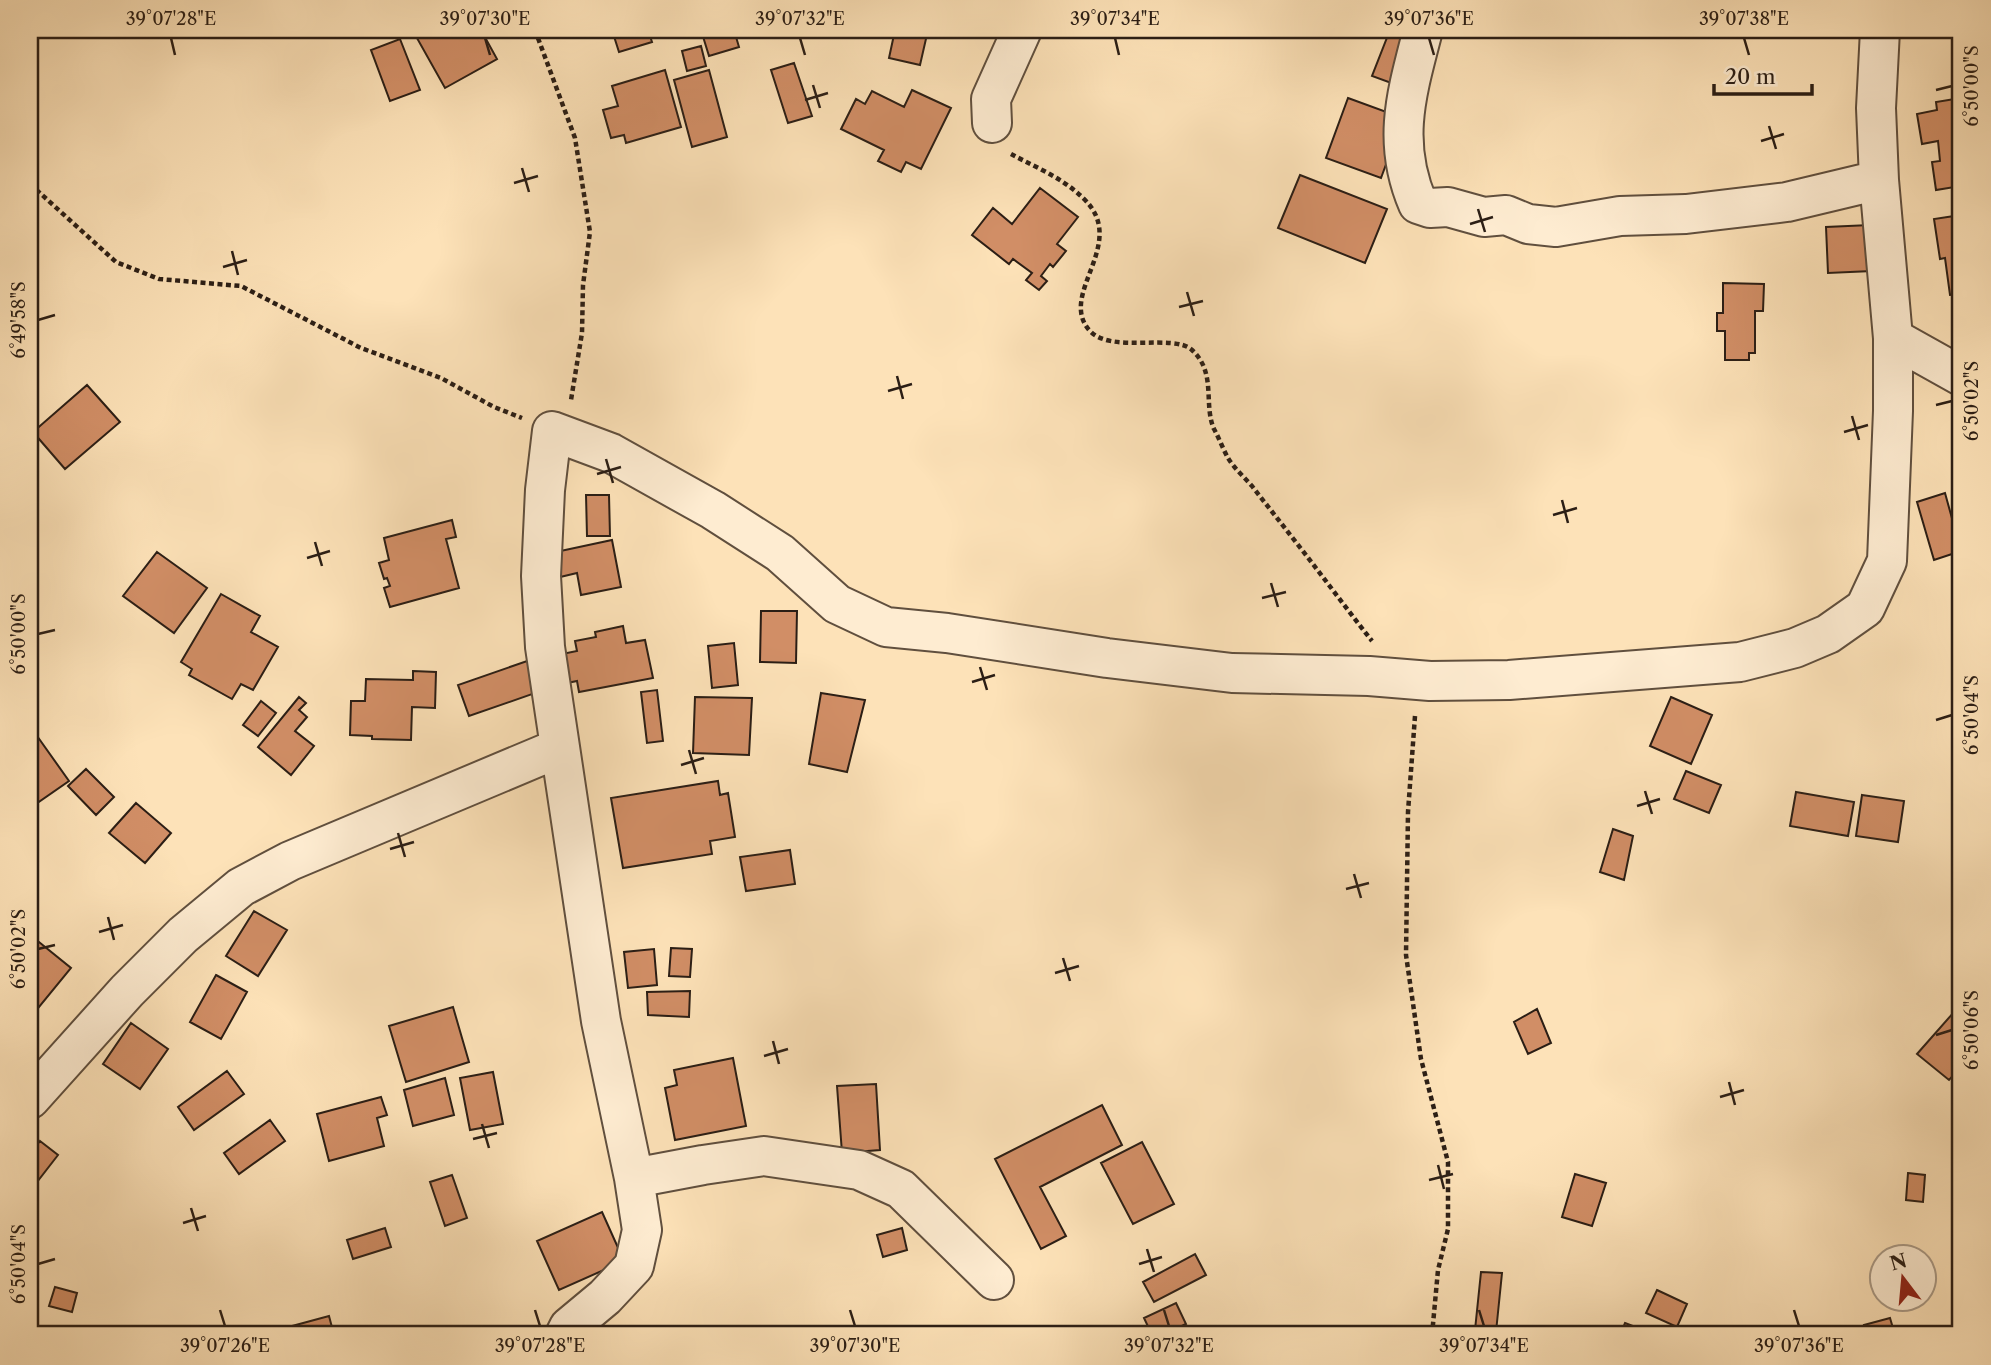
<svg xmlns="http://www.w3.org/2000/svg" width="1991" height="1365" font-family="'Libre Caslon Text',serif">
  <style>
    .building { fill: #d18e66; stroke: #2b1e15; stroke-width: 2 }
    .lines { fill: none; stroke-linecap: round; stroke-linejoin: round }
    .minor-casing { stroke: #604f3e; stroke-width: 42 }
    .path { stroke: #2b1e15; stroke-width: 4.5; stroke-dasharray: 5 3.5; stroke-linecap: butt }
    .minor { stroke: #feecd1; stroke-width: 38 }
    .ticks { fill: none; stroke: #2b1e15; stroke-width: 2.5 }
    .neatline { fill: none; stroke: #2b1e15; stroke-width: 2.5 }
    .ticks-label { font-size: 18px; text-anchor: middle; fill: #2b1e15 }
  </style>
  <rect width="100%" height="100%" fill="#fde2b8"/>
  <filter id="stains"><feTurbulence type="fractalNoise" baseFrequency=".00286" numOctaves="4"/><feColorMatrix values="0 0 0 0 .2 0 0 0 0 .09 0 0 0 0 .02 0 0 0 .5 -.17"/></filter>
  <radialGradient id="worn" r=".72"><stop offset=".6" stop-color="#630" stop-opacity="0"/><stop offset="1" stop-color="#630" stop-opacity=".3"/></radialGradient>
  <path class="building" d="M415,30h66l16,29 -52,29 -32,-57z
    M612,30h36l4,12 -33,10z
    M701,30h33l5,17 -30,9z
    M895,30h33l-8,35 -31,-7z
    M1390,30h25l-21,54 -22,-8z
    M400,39l20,51 -30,11 -19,-51z
    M701,46l5,20 -19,5 -5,-20z
    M794,63l18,53 -24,7 -17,-53z
    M665,70l16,57 -55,16 -2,-8 -13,3 -8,-28 15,-4 -6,-20z
    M709,70l18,67 -35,10 -18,-67z
    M912,90l39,18 -30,61 -15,-7 -5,10 -23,-11 6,-11 -43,-21 15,-30 9,5 7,-13 32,16z
    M1348,98l55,20 -22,60 -55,-20z
    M1961,98v88l-25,4 -4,-28 8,-1 -2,-20 -16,3 -5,-30 20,-4 -1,-8z
    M1300,175l87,34 -22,54 -87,-35z
    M1040,188l38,29 -21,27 9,7 -13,16 -3,-3 -9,12 6,5 -8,9 -13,-10 6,-7 -19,-14 -4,5 -37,-29 21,-27 19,16z
    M1961,215v79l-11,1 -5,-37 -5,1 -6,-40z
    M1870,225l2,46 -44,2 -2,-46z
    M1723,283l41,1 -1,27h-8v42h-6v7h-24v-29h-8v-18h6z
    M87,385l33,37 -55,47 -32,-37z
    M1945,493l16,58 -27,9 -17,-58z
    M586,495h23l1,41h-23z
    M452,520l4,17 -10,2 13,49 -69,19 -6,-19 6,-2 -3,-8 -3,1 -5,-16 10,-3 -5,-22z
    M612,540l9,47 -40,8 -4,-22 -21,5 -5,-25z
    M157,552l50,36 -33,45 -51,-37z
    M221,594l39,22 -9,16 27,15 -25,43 -12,-6 -9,15 -43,-24 3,-6 -11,-7z
    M761,611h36l-1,52 -36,-1z
    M623,626l3,17 19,-3 8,38 -74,14 -2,-11 -10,2 -5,-29 15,-3 -2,-10 21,-4 -1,-5z
    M734,643l4,42 -26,3 -4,-42z
    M530,660l11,31 -72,25 -11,-31z
    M413,671l23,1 -1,36 -23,-1 -1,33 -39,-1v-3l-22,-1 1,-34h14l1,-22 47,1z
    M657,690l6,51 -16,2 -6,-51z
    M821,693l44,7 -18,72 -38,-8z
    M299,697l7,6 -7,7 8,7 -12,14 19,15 -23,29 -33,-28z
    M695,697l57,1 -3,57 -56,-2z
    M1671,697l41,18 -21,49 -41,-18z
    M261,701l15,12 -18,23 -15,-11z
    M30,726l39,55 -39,27z
    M86,769l28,28 -18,18 -28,-29z
    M1686,771l35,14 -12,28 -35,-14z
    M718,781l2,14 8,-2 7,44 -25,4 2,13 -89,14 -12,-70z
    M1796,792l58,10 -6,34 -58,-10z
    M1862,795l42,6 -6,41 -42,-6z
    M136,803l35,30 -26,30 -36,-30z
    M1613,829l20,7 -9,44 -24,-8z
    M790,850l5,34 -49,7 -6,-34z
    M254,911l33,19 -29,46 -32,-20z
    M34,938l37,30 -41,50v-74z
    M671,948l21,1 -2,28 -21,-1z
    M654,949l3,36 -29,3 -4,-36z
    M216,975l31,17 -26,47 -31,-17z
    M690,991l-1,26 -41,-2 -1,-23z
    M453,1007l16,55 -63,20 -17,-56z
    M1537,1009l14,34 -23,11 -14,-32z
    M1954,1012l7,5v50l-12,13 -32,-26z
    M131,1023l37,26 -28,40 -37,-25z
    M733,1058l13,68 -71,14 -10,-52 12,-3 -3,-15z
    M227,1071l17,23 -50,36 -16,-23z
    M493,1072l10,52 -33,6 -10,-52z
    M445,1078l9,37 -41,11 -9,-36z
    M876,1084l4,66 -38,3 -5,-67z
    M381,1097l6,18 -10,3 7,28 -55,15 -12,-47z
    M1102,1105l20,40 -82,42 26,49 -25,13 -46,-90z
    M270,1120l15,21 -46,33 -15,-21z
    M40,1141l18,14 -28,36v-37z
    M1142,1142l32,62 -41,20 -32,-61z
    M1908,1173l17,2 -2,27 -17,-2z
    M1575,1174l31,9 -14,43 -30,-9z
    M452,1175l15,43 -22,8 -15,-44z
    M602,1212l22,49 -65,29 -22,-49z
    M385,1228l6,19 -38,12 -6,-19z
    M902,1228l5,22 -24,7 -6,-22z
    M1195,1254l11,21 -52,27 -11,-20z
    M1481,1272l21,1 -6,59 -21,-2z
    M55,1287l22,6 -5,19 -23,-6z
    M1657,1290l30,14 -10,23 -31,-14z
    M1176,1303l10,21 -24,11h-10l-8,-17z
    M329,1316l5,19h-51l-2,-6z
    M1890,1318l5,17h-28l-3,-10z
    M1625,1323l31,12h-36z"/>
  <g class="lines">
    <g class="minor-casing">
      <path id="minor" d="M1423,30c-16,62 -32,111 -5,174l12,4 18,-1 36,10 22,-2 22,9 28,3 64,-11 66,-2 101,-12 92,-22
        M992,123l-1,-24 31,-69
        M1893,338l68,38
        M30,1099l97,-108 56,-56 58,-48 49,-26 269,-113
        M634,1178l69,-13 61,-9 95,14 42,19 93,91
        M565,1335l4,-8 36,-30 29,-31 8,-36 -8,-52 -33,-157 -56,-374 -4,-71 4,-86 7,-59 59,22 102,57 67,43 57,51 49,23 61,6 160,25 125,15 137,3 61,5 79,-1 231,-18 55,-14 33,-14 37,-26 22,-47 6,-150v-73l-14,-158 -3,-72 4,-78"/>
    </g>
    <path class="path" d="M535,30l40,108 15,94 -7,53 -1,48 -11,67
      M1011,154c24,13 52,24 72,44 48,45 -27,96 7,133 21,23 84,2 102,19 25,23 11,54 22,79 5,9 9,20 14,29 6,10 16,19 24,28 13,17 26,33 39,50 28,35 54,71 81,105
      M30,184l86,78 43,17 82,7 120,62 80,30 53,29 28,11
      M1415,716l-7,96 -2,143 15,104 27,103v67l-10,41 -6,65"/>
    <use href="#minor" class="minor"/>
  </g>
  <path class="ticks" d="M171,38l4,17M485,38l5,17M800,38l5,17M1115,38l4,17M1429,38l5,17M1744,38l5,17M813,85l7,23M1936,90l16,-4M805,100l23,-7M1769,126l7,23M1761,141l23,-7M522,168l7,24M514,183l24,-7M1478,209l7,23M1470,224l23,-7M232,251l6,24M223,267l24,-7M1187,292l7,24M1179,307l24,-6M38,320l17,-5M897,376l6,23M888,391l24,-7M1936,405l16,-4M1852,416l7,24M1844,432l24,-7M606,459l7,24M597,474l24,-7M1562,500l6,23M1553,515l24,-7M315,542l7,24M307,558l23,-7M1271,583l7,24M1262,598l24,-6M38,634l17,-4M980,667l7,23M972,682l23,-7M1936,720l16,-5M689,750l7,24M681,765l23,-7M1645,791l7,23M1637,806l23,-7M398,833l7,24M390,849l24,-7M1354,874l7,24M1346,889l23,-6M108,917l6,23M99,932l24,-7M38,949l17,-4M1063,958l7,23M1055,973l24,-7M1936,1035l16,-5M773,1041l6,23M764,1056l24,-7M1729,1082l6,23M1720,1097l24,-7M482,1124l7,24M473,1139l24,-6M1438,1165l6,24M1429,1180l24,-6M191,1208l7,23M183,1223l23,-7M1147,1249l7,23M38,1264l17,-5M1139,1264l23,-7M220,1310l5,16M535,1310l5,16M850,1310l5,16M1164,1310l5,16M1479,1310l5,16M1794,1310l5,16"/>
  <rect width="1991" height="1365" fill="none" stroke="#fde2b8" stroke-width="77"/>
  <g transform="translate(1903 1278) rotate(344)"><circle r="33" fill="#feecd1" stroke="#aa9a86" stroke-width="2"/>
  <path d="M0-5L12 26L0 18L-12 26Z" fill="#8f2418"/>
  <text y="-10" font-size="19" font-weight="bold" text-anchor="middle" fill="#2b1e15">N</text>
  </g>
  <path d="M1714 84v10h98v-10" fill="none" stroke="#2b1e15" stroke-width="3.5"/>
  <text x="1725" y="84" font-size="21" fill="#2b1e15" stroke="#feecd1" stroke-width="5" paint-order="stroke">20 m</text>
  <rect x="38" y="38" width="1914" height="1288" class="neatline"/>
  <g class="ticks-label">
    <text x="171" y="25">39°07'28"E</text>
    <text x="485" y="25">39°07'30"E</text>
    <text x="800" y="25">39°07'32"E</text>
    <text x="1115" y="25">39°07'34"E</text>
    <text x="1429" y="25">39°07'36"E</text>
    <text x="1744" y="25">39°07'38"E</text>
    <text transform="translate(1972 86) rotate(-90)" y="6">6°50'00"S</text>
    <text transform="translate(19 320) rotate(-90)" y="6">6°49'58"S</text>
    <text transform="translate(1972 401) rotate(-90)" y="6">6°50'02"S</text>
    <text transform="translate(19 634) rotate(-90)" y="6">6°50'00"S</text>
    <text transform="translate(1972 715) rotate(-90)" y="6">6°50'04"S</text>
    <text transform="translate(19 949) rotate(-90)" y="6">6°50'02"S</text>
    <text transform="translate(1972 1030) rotate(-90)" y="6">6°50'06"S</text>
    <text transform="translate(19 1264) rotate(-90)" y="6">6°50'04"S</text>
    <text x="225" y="1352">39°07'26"E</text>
    <text x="540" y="1352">39°07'28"E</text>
    <text x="855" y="1352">39°07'30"E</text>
    <text x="1169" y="1352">39°07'32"E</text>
    <text x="1484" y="1352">39°07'34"E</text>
    <text x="1799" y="1352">39°07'36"E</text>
  </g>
  <rect width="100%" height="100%" filter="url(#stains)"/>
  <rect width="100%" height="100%" fill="url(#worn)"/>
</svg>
